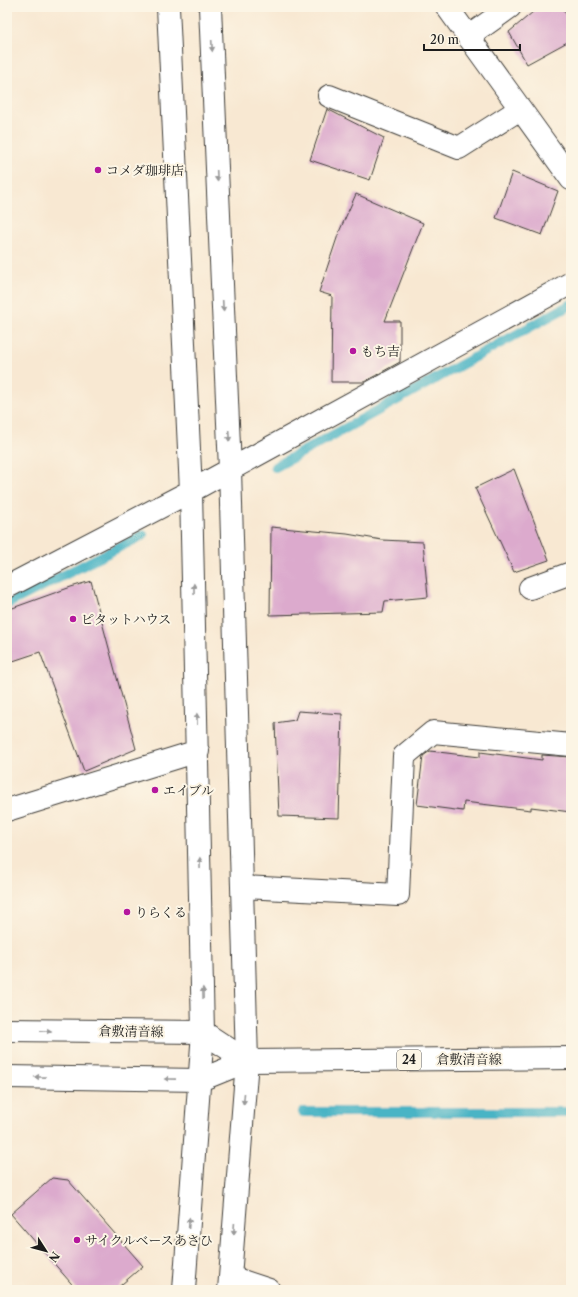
<svg xmlns="http://www.w3.org/2000/svg" width="578" height="1297" font-family="'Libre Caslon Text','Noto Serif JP',serif">
  <style>
    .lines { fill: none; stroke-linecap: round; stroke-linejoin: round }
    .stream { stroke: #48b4c5; stroke-width: 10 }
    .building { fill: #dcaacd }
    .minor-casing { stroke: #3d3b37; stroke-width: 24 }
    .major-casing { stroke: #3d3b37; stroke-width: 24 }
    .minor { stroke: #fff; stroke-width: 22 }
    .major { stroke: #fff; stroke-width: 22 }
    .oneway { fill: #999 }
    .poi-dot { fill: #b5179e; stroke: #fcf5e5; stroke-width: 1.5 }
    .labels { text-anchor: middle; stroke-width: 4; stroke-linejoin: round; paint-order: stroke }
    .shield { fill: #fcf5e5; stroke: #5f5d58; stroke-width: 1 }
    .shield-label { font-size: 12px; font-weight: bold; fill: #1c1c1c }
    .poi-label { font-size: 13px; fill: #1c1c1c; stroke: #fcf5e5; text-anchor: start }
    .street-label { font-size: 13px; fill: #1c1c1c; stroke: #fcf5e5 }
  </style>
  <rect width="100%" height="100%" fill="#fcf5e5"/>
  <filter id="ink" filterUnits="userSpaceOnUse"><feTurbulence type="fractalNoise" baseFrequency=".025" numOctaves="2"/><feDisplacementMap in="SourceGraphic" scale="8" xChannelSelector="R" yChannelSelector="G"/><feConvolveMatrix kernelMatrix="1 2 1 2 8 2 1 2 1" color-interpolation-filters="sRGB"/></filter>
  <filter id="wash" filterUnits="userSpaceOnUse"><feTurbulence type="fractalNoise" baseFrequency=".012" numOctaves="4" result="noise"/><feDisplacementMap in="SourceGraphic" scale="16" xChannelSelector="R" yChannelSelector="G"/><feGaussianBlur stdDeviation="0.9" result="paint"/><feColorMatrix in="noise" values="0 0 0 0 0 0 0 0 0 0 0 0 0 0 0 0 0 1.4 0 .05"/><feComposite in="paint" operator="in"/></filter>
  <g filter="url(#wash)">
    <rect width="100%" height="100%" fill="#f8e8d2"/>
    <g class="lines">
      <path class="stream" d="M275,467l295,-162
        M7,604l136,-69
        M303,1112h268"/>
    </g>
    <g id="blocks">
      <path class="building" d="M539,7h22l10,14v19l-44,24 -18,-32z
        M327,109l57,29 -14,42 -60,-20z
        M512,172l46,19 -16,44 -46,-17z
        M356,194l67,29 -38,98h15v41l-36,20h-33l1,-86 -13,-4 20,-60z
        M514,469l35,91 -35,12 -39,-84z
        M271,527l76,7 35,6 41,2 5,55 -43,4 -2,11 -113,3z
        M91,581l45,168 -52,22 -44,-119 -33,11v-53l64,-23z
        M298,711l44,3 -3,104 -60,-2 -4,-93 20,-3z
        M430,751l50,6v-5l62,8v-5l29,2v55l-40,-5v3l-67,-8 -1,9 -46,-6 6,-49z
        M52,1178l16,2 75,86 -28,24h-38l-66,-76z"/>
    </g>
  </g>
  <g filter="url(#ink)">
    <use href="#blocks" fill-opacity="0" stroke="#3d3b37" stroke-width="1"/>
    <g class="lines">
      <g class="minor-casing">
        <path id="minor" d="M168,7l23,484 12,541 -19,258
          M210,7l20,462 17,592 -18,229
          M447,7l124,172
          M468,37l42,-30
          M329,96l130,52 61,-39
          M7,587l184,-96 380,-208
          M530,588l41,-15
          M7,810l191,-59
          M242,887l156,8 6,-139 29,-24 138,13
          M230,1277l39,13"/>
      </g>
      <g class="major-casing">
        <path id="major" d="M7,1030l196,2 44,29
          M7,1077l193,3 47,-19 324,-3"/>
      </g>
      <use href="#minor" class="minor"/>
      <use href="#major" class="major"/>
    </g>
    <defs><path id="oneway-solid" d="M-6-.8H1V-3.2L6.5 0L1 3.2V.8H-6Z"/></defs>
    <g class="oneway">
      <use href="#oneway-solid" transform="translate(212 46) rotate(87)"/>
      <use href="#oneway-solid" transform="translate(217 176) rotate(87)"/>
      <use href="#oneway-solid" transform="translate(223 306) rotate(87)"/>
      <use href="#oneway-solid" transform="translate(229 436) rotate(87)"/>
      <use href="#oneway-solid" transform="translate(194 589) rotate(-91)"/>
      <use href="#oneway-solid" transform="translate(197 719) rotate(-91)"/>
      <use href="#oneway-solid" transform="translate(200 863) rotate(-91)"/>
      <use href="#oneway-solid" transform="translate(203 993) rotate(-91)"/>
      <use href="#oneway-solid" transform="translate(46 1031) rotate(1)"/>
      <use href="#oneway-solid" transform="translate(40 1077) rotate(-179)"/>
      <use href="#oneway-solid" transform="translate(170 1079) rotate(-179)"/>
      <use href="#oneway-solid" transform="translate(244 1099) rotate(95)"/>
      <use href="#oneway-solid" transform="translate(189 1223) rotate(-86)"/>
      <use href="#oneway-solid" transform="translate(234 1229) rotate(94)"/>
    </g>
  </g>
  <g class="poi-dot">
    <circle cx="98" cy="170" r="4"/>
    <circle cx="353" cy="351" r="4"/>
    <circle cx="73" cy="619" r="4"/>
    <circle cx="155" cy="790" r="4"/>
    <circle cx="127" cy="912" r="4"/>
    <circle cx="77" cy="1240" r="4"/>
  </g>
  <g class="labels">
    <rect class="shield" x="397" y="1050" width="24" height="20" rx="3"/>
    <g class="shield-label">
      <text x="409" y="1064">24</text>
    </g>
    <g class="poi-label">
      <text x="106" y="175">コメダ珈琲店</text>
      <text x="361" y="356">もち吉</text>
      <text x="81" y="624">ピタットハウス</text>
      <text x="163" y="795">エイブル</text>
      <text x="135" y="917">りらくる</text>
      <text x="85" y="1245">サイクルベースあさひ</text>
    </g>
    <g class="street-label">
      <text transform="translate(131 1031) rotate(1)" y="5">倉敷清音線</text>
      <text x="469" y="1064">倉敷清音線</text>
    </g>
  </g>
  <rect width="578" height="1297" fill="none" stroke="#fcf5e5" stroke-width="24"/>
  <g transform="translate(46 1251) rotate(126)" stroke="#fcf5e5" stroke-width="3" paint-order="stroke">
  <path d="M0-3L7 15L0 10L-7 15Z" fill="#1c1c1c"/>
  <text y="-6" font-size="11" font-weight="bold" text-anchor="middle" fill="#1c1c1c">N</text>
  </g>
  <path d="M424 44v6h96v-6" fill="none" stroke="#1c1c1c" stroke-width="2"/>
  <text x="430" y="44" font-size="12" fill="#1c1c1c" stroke="#fcf5e5" stroke-width="3" paint-order="stroke">20 m</text>
</svg>
